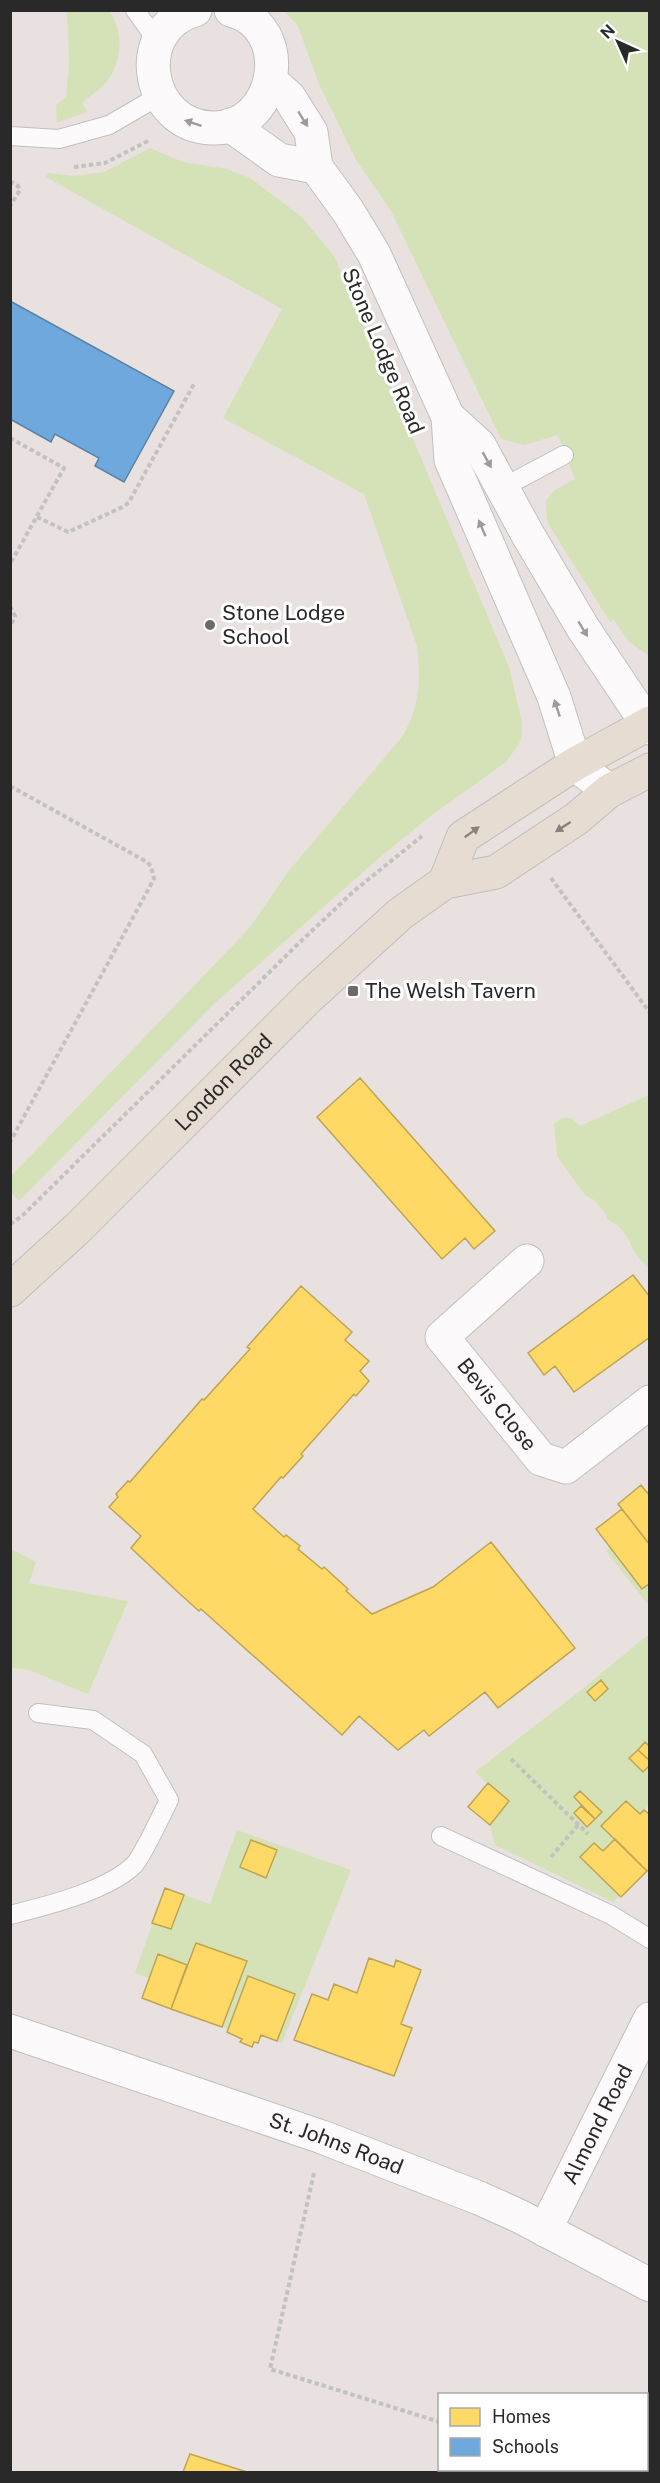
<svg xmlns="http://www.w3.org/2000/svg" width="660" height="2483" font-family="'Public Sans',sans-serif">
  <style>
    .green { fill: #d5e2b7 }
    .homes { fill: #ffd966; stroke: #bfa454; stroke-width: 1.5 }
    .schools { fill: #6fa8dc; stroke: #5a82a6; stroke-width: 1.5 }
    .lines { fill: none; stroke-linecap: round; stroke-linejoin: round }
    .lane-casing { stroke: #c1c0c0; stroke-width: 20 }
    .street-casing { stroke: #c1c0c0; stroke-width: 35 }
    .primary-casing { stroke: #c0bebd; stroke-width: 35 }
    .path { stroke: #c3c2c2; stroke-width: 4; stroke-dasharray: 4.5 3; stroke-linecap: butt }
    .lane { stroke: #fcfafa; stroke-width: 18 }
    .street { stroke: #fcfafa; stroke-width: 33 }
    .primary { stroke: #e6dcd2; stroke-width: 33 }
    .oneway { fill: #9d9c9c }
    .oneway2 { fill: #88827e }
    .poi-dot { fill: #6c6969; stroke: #fff; stroke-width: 2 }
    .labels { text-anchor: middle; stroke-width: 6; stroke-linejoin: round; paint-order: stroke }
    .street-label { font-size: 21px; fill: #292929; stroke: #fff }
    .poi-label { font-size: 21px; fill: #292929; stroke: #fff; text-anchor: start }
  </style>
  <rect width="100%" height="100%" fill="#e8e1df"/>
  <path class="green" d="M67,11h42c16,21 13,54 -5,74 -7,7 -15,11 -22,18l5,9 -28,10h-2l-1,-17 10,-8 3,-31z
    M284,11h365v645l-20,-14 -15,-22 -4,2 -63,-100 -1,-21 9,-11 20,-11 -17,-44 -34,10 -23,-6 -110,-228 -35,-51 -37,-76 -21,-58z
    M150,148l33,14 44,7 23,9 52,39 32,39 43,97 132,314 13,55v12l-3,10 -13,18 -74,53 -53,43 -165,146 -195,197 -8,-9v-16l229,-238 13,-15 34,-50 114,-135c19,-28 20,-60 16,-92l-53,-152 -141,-76 59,-109 -236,-132 2,-4 26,3 30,-4z
    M649,1095v174c-4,-5 -10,-10 -13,-15 -8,-14 -11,-27 -28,-34l-3,-7 -11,-13 -9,-5 -28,-39 -3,-32 8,-6h9l9,8z
    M610,1547l32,41 7,-5v23l-43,-55z
    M11,1549l25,13 -7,21 99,18 -40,93 -59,-24 -18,-2z
    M649,1634v171l-9,9 -14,-13 -11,38 -12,12 -9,-8 -14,14 39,39 -6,6 -118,-57 -5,-20 -22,-18 19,-24 -12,-11 105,-81z
    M237,1830l114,40 -69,173 -5,-2 18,-47 -67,36 -6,-3 24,-66 -50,-18 -9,22 -28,-11 -10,24 -14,-5 30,-85 45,16z"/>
  <path class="homes" d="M360,1078l135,153 -21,18 -9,-11 -23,21 -125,-142z
    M633,1275l17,22v40l-76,55 -19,-26 -11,9 -16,-22z
    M301,1286l51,46 -7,8 24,21 -9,10 9,10 -13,15 -2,-2 -53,60 2,2 -20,22 -2,-1 -28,32 31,28 2,-2 14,11 -2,3 24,20 2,-2 24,22 -2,2 26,23 61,-27 58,-45 84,106 -77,60 -13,-16 -56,44 -5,-6 -26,20 -39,-34 -17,19 -141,-126 -2,2 -19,-17 -49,-46 10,-12 -32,-29 9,-10 -2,-3 12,-13 2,1 72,-83 2,1 46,-51 -3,-2z
    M641,1485l9,11v49l-32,-41z
    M622,1509l28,36v38l-8,6 -46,-60z
    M601,1680l7,9 -13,12 -8,-9z
    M645,1742l5,5v14l-12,-11z
    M638,1750l12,11v4l-7,7 -14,-14z
    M488,1783l21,18 -19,24 -22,-18z
    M580,1791l22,21 -7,7 -21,-22z
    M626,1801l14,13 4,-4 6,5v54l-3,2 -46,-45z
    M581,1806l14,13 -8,8 -13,-14z
    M615,1839l32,32 -26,26 -41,-40 14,-14 9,8z
    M251,1840l26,10 -11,28 -26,-11z
    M165,1888l19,7 -13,34 -19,-6z
    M196,1943l51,18 -25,66 -51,-18z
    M158,1954l29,11 -16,44 -29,-11z
    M369,1958l25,9 2,-7 25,10 -20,54 11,4 -18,48 -100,-36 18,-46 16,6 6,-16 23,9z
    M248,1976l47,18 -18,47 -16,-6 -3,8 -4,-1 -2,5 -12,-5 2,-3 -15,-7z
    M190,2454l57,18h-64z"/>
  <path class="schools" d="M10,301l164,90 -50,91 -29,-16 4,-8 -44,-24 -4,8 -41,-23z"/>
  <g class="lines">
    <g class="lane-casing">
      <path id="lane" d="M135,10l23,32
        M10,136l49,3 50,-14 50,-29
        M502,488l62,-33
        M441,1836l170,79 39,24
        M10,1915c36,-9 97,-24 124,-50 8,-8 28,-51 35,-65l-26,-46 -50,-34 -55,-7"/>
    </g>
    <g class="street-casing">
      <g id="street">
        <path d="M195,10c-65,18 -50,116 17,118 66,2 84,-101 19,-118"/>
        <path d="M271,81l18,16 22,35 5,35 32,44 26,43 74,163 3,43 103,237 21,67 34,27"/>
        <path d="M230,125l49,35 37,7"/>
        <path d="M448,417l31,28 49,90 55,93 67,100"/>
        <path id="s1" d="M527,1261l-85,76 99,122 25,8 84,-65"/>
        <path id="s2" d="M10,2031l312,106 157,61 40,18 131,69"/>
        <path id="s3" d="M545,2230l105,-211"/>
      </g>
    </g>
    <g class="primary-casing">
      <g id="primary">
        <path d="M445,882l18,-45 112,-73 75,-41"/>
        <path id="s4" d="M10,1290l68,-62 231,-231 91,-83 45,-32 51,-10 80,-53 33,-28 41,-21"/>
      </g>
    </g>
    <path class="path" d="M74,167l31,-4 45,-23
      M10,181l8,5 2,4 -10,16
      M10,438l54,30 -54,96
      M37,517l31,15 57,-26 4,-4 65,-118
      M10,606l5,10 -5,11
      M10,786l137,76 4,4 3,13 -144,263
      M551,878l99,135
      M10,1224l12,-8 276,-272 56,-53 68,-55
      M511,1759l77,75
      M551,1857l27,-32
      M314,2173l-44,196 170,53
      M523,2470l5,2"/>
    <use href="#lane" class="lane"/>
    <use href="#street" class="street"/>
    <use href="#primary" class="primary"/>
  </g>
  <defs><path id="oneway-solid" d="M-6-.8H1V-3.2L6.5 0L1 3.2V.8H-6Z" transform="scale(1.5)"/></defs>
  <g class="oneway">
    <use href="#oneway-solid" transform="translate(303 119) rotate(58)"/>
    <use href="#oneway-solid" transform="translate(193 123) rotate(-162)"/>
    <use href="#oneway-solid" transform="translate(487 460) rotate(61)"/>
    <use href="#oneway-solid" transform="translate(482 528) rotate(-113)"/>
    <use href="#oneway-solid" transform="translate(583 629) rotate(59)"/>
    <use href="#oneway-solid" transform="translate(557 708) rotate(-108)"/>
  </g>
  <g class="oneway2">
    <use href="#oneway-solid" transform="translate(563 827) rotate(147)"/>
    <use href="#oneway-solid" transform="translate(472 832) rotate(-36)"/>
  </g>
  <g class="poi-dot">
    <circle cx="210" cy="625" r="6"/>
    <rect x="347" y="985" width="12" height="12" rx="3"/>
  </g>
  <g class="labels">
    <g class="street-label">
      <text transform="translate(383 351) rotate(67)" y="7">Stone Lodge Road</text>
      <text dy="7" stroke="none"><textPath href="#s4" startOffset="298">London Road</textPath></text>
      <text dy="7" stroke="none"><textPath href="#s1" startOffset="201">Bevis Close</textPath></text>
      <text dy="7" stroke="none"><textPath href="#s3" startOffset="118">Almond Road</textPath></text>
      <text dy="7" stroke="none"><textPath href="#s2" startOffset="345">St. Johns Road</textPath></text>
    </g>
    <g class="poi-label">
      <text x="222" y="620">Stone Lodge<tspan x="222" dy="24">School</tspan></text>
      <text x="365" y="998">The Welsh Tavern</text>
    </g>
  </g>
  <rect width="660" height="2483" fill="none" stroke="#292929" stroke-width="24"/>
  <rect x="438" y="2393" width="210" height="78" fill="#ffffff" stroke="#a9a9a9" stroke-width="1.5"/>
  <rect x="450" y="2408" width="30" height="18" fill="#ffd966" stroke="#a9a9a9" stroke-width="1.5"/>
  <text x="492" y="2423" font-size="18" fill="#292929">Homes</text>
  <rect x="450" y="2438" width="30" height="18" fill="#6fa8dc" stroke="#a9a9a9" stroke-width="1.5"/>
  <text x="492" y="2453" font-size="18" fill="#292929">Schools</text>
  <g transform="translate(618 42) rotate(315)" stroke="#ffffff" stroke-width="4.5" paint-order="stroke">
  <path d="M0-4.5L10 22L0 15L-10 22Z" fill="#292929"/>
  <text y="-9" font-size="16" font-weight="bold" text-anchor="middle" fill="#292929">N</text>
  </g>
</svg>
